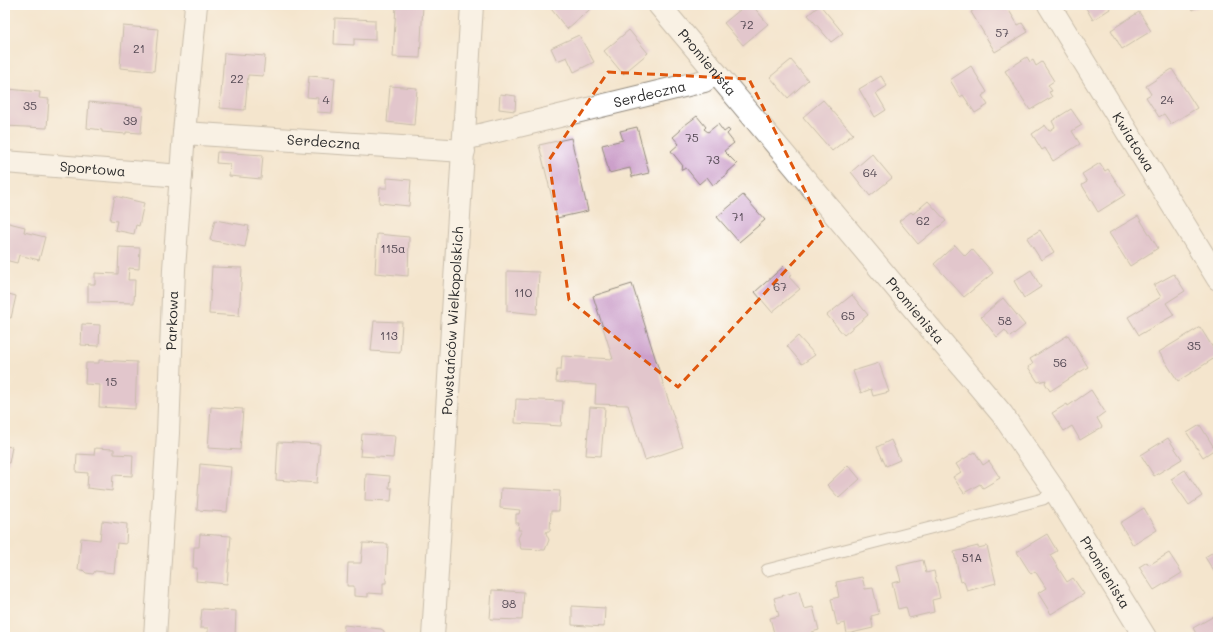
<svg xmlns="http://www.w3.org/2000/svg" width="1223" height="642" font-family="Mali,sans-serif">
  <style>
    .building { fill: #cca0ca }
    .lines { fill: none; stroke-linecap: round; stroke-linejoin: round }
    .service-casing { stroke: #90887c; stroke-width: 13 }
    .minor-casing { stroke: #90887c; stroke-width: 24 }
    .service { stroke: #fff; stroke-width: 11 }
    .minor { stroke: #fff; stroke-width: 22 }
    .marked { fill: none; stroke: #df570e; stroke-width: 3; stroke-dasharray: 8 5; stroke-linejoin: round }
    .labels { text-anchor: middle; stroke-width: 3; stroke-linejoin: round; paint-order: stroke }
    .number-label { font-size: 12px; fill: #534853 }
    .street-label { font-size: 14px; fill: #2b2b2b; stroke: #fff }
  </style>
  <rect width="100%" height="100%" fill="#fff"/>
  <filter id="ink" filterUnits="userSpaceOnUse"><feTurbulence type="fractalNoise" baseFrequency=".025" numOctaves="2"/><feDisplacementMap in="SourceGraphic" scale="8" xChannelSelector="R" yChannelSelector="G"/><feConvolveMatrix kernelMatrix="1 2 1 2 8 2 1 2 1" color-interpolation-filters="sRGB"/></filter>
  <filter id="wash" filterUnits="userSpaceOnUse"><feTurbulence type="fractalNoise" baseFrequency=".012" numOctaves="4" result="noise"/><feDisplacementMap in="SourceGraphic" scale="16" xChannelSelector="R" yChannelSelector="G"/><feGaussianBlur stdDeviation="0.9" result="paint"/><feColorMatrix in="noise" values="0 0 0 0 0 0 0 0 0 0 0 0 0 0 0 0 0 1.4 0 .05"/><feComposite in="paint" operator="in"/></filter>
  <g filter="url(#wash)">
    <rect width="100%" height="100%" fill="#f4e5cd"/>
    <g id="blocks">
      <path class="building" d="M396,5h27l-3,53 -27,-1z
        M548,5h47l-28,24z
        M746,5h6l16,19 -25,21 -19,-22z
        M820,5l23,28 -12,9 -23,-27z
        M981,5h31l-5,3 3,4 8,13 4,-2 6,9 -33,20 -24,-40z
        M1088,5h20l2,4 -17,11 -7,-12z
        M1189,5h12l-9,5z
        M1139,12l12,19 -29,18 -11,-19z
        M335,18l40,2v20l-21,-1v6l-20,-1z
        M123,26l35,3 -4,42 -34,-3z
        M629,30l19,23 -25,21 -19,-23z
        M579,35l15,27 -20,10 -7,-15 -10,4 -6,-13z
        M224,53l41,3 -2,20 -15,-1 -3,35 -25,-2z
        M1027,57l3,5 3,-2 3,6 6,-4 12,19 -6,4 4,6 -3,1 3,5 -22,13 -25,-39z
        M791,60l17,20 -20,18 -18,-21z
        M971,66l16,26 -5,4 6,9 -13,8 -12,-18 -3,2 -10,-17z
        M1172,69l25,39 -26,16 -7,-10 -5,3 -13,-20 5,-3 -5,-8z
        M309,76l26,2 -3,35 -15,-1 1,-14 -11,-1z
        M881,76l6,10 -11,7 10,17 -11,7 -16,-28z
        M390,86l27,2 -3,37 -27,-3z
        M8,89l32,3 -1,6 10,1 -2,29 -42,-2v-22l2,-2z
        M500,94l16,2 -1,15 -16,-2z
        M823,100l30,34 -21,17 -29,-34z
        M89,102l54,5 -2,26 -15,-1v2l-24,-2v-2l-15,-2z
        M1071,109l11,16 -10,6 8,13 -27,17 -8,-13 -3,2 -10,-16 13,-9 4,6 6,-4 -3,-6z
        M697,116l9,11 -2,2 4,3 10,-8 6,8 4,-3 2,2 -3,3 7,9 -10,8 13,13 -9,8v2l-15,11 -6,-8 -8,7 -13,-16 -4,2 -1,-2 2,-2 -12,-15 8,-7 -6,-7 7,-6 1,-3z
        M637,127l12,46 -17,4 -2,-9 -21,5 -7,-28 21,-5 -3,-9z
        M571,138l17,73 -31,7 -18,-73z
        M217,152l46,3 -2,24 -32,-3 1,-12 -14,-1z
        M872,154l20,24 -22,18 -19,-24z
        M1100,163l5,8 3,-2 17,26 -27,17 -16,-27 5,-3 -5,-8z
        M387,178l24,2 -2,26 -30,-3 1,-15h7z
        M743,195l22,25 -26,22 -22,-25z
        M115,196l29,7 -5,23 -3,-1 -2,9 -19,-4 2,-9 -7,-1z
        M928,201l18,20 -28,23 -19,-23 12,-9 2,2z
        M1138,216l20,32 -28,18 -21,-33z
        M215,220l34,6 -4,21 -35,-7z
        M5,222l20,5 -1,5 21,5 -6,23 -20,-5 -2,8 -12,-3z
        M1040,230l14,22 -13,8 -14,-22z
        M377,234l32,3 -1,39 -33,-3z
        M955,245l10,11 7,-7 21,24 -29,24 -30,-33z
        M119,247l21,1 -1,21 -10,-1 -1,12h7l-1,23 -46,-1v-18h7v-11l23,1z
        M784,266l8,9 -3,2 11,12 -28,23 -17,-20z
        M212,267l30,1 -3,48 -30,-2z
        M1031,270l10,17 -17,11 -10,-17z
        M507,271l32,1 -2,42 -30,-3z
        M1174,274l11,17 -19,12 8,12 -35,20 -11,-18 33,-20 -7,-12z
        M632,284l51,163 -38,13 -17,-55 -33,-1 1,-19 -40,-3 1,-12h4l1,-14 51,3 -20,-63z
        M5,293l11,3 -5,22 -6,-2z
        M852,295l16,20 -24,20 -17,-20z
        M1003,298l22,27 -15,12 -5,-7 -8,7 -16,-20z
        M374,321l28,1 -2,31 -29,-2z
        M82,324l18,1 -1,21 -18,-1z
        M1200,327l18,29 -40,25 -19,-29z
        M1068,335l20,32 -38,24 -5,-8 1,-3 -8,2 -10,-15 5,-3 -3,-5z
        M798,336l17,19 -13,9 -15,-18z
        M99,360l38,2 -2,47 -36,-2 1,-22 -15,-1 1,-21h13z
        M879,363l10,29 -16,4 -2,-7 -10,4 -8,-22z
        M1091,390l14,22 -8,6 5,9 -22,13 -8,-14 -8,5 -12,-18 15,-9 1,2z
        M516,399l47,2 -2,25 -46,-3z
        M211,407l32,2 -3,41 -32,-2z
        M590,407l15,1 -4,48 -15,-1z
        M1200,425l15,24 -12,8 -16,-24z
        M362,434l33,2 -2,22 -33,-2z
        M1168,438l14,21 -28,17 -13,-21z
        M891,440l9,20 -14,6 -9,-19z
        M278,442l42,2 -3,39 -41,-3z
        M5,446l7,1 -3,16 -4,-1z
        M95,448l19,1v5l19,1 -1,21 -19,-1 -1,16 -25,-3 1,-15 -12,-1 1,-18 17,1z
        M975,452l8,13 6,-4 11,17 -17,10 -3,-4 -16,9 -11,-16 8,-5 -5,-8z
        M200,464l31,3 -4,45 -30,-2z
        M848,465l12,14 -21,19 -12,-13z
        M1185,470l17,26 -13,9 -18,-26z
        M366,474l24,2 -1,12h3l-1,13 -26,-1z
        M501,488l59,3 -1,20h-8l-1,20h-3l-1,2 3,7 -4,10 -24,-1 -3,-11 4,-8h-4l1,-7h-3v-9h3l1,-4 -20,-2z
        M1144,508l13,22 -24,15 -13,-22z
        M102,521l25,3 -1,20 -9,-1 -3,30 -19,-2 -2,3 -7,-1 -3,-3h-5l3,-32 19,2z
        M200,534l31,2 -4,48 -31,-3 1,-13h-4l1,-21h5z
        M1047,534l10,17 -7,4 17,27 6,-4 11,16 -33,20 -13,-21 8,-5 -11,-17 -4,3 -14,-22z
        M363,543l25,1 -2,39h-3v11l-15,-1v4l-14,-1v-10h-7l1,-23h13z
        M978,546v2l9,-2 9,37 -29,8 -3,-10 -3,1 -7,-30z
        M1218,549v29l-13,-21z
        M1169,553l13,20 -28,17 -15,-23 8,-5 2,3z
        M923,560l3,13 8,-2 6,27 -8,2 2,12 -25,6 -3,-11 -8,2 -6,-26 9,-2 -4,-15z
        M862,577l3,12 8,-1 6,26 -8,2 2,12 -26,6 -2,-11 -8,2 -6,-26 8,-2 -3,-15z
        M492,590l32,2 -2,28 -32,-1z
        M799,591l5,18 9,-2 6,23 -7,2 2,5h-39l-5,-19 9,-2 -5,-18z
        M572,606l33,2 -1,19 -32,-2z
        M202,609l34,2 -1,26h-27v-9h-8z
        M1216,615l2,4v18h-20l-5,-9z
        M344,625l37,4 3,2v6h-41z"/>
    </g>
  </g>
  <g filter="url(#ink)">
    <use href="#blocks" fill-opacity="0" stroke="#90887c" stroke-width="1"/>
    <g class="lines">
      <g class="service-casing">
        <path id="service" d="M767,570l276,-71 12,-8"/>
      </g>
      <g class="minor-casing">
        <g id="minor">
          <path id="s1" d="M659,5l343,409 53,77 90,146"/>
          <path id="s2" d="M1049,5l169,274"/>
          <path id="s3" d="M184,133l280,18"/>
          <path id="s4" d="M464,139l240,-58 12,-8"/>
          <path id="s5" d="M5,162l176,14"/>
          <path id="s6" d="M155,637l13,-204 6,-164 10,-136 12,-128"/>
          <path id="s7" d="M433,637l39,-632"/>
        </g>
      </g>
      <use href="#service" class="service"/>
      <use href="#minor" class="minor"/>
    </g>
  </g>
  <path d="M0 0H1223V642H0ZM608,72l141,7 75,150 -146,158 -109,-87 -20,-140z" fill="#f4e5cd" fill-opacity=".55" fill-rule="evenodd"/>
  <path class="marked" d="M608,72l141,7 75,150 -146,158 -109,-87 -20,-140z"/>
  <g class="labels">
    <g class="number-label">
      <text x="747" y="29">72</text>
      <text x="1002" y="37">57</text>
      <text x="139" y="53">21</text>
      <text x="237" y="83">22</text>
      <text x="326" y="104">4</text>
      <text x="1167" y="104">24</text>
      <text x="30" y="110">35</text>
      <text x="130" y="125">39</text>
      <text x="692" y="142">75</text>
      <text x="713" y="164">73</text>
      <text x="870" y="177">64</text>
      <text x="738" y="221">71</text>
      <text x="923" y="225">62</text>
      <text x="393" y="253">115a</text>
      <text x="780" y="291">67</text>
      <text x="523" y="297">110</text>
      <text x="848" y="320">65</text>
      <text x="1005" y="325">58</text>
      <text x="389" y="340">113</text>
      <text x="1194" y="350">35</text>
      <text x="1060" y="367">56</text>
      <text x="111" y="386">15</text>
      <text x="972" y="562">51A</text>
      <text x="509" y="608">98</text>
    </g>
    <g class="street-label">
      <text dy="5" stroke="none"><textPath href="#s1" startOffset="75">Promienista</textPath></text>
      <text dy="5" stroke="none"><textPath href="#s4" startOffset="191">Serdeczna</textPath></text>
      <text dy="5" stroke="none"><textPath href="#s3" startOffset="140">Serdeczna</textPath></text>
      <text dy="5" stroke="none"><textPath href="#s2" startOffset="161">Kwiatowa</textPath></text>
      <text dy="5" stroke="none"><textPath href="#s5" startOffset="88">Sportowa</textPath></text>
      <text dy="5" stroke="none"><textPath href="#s1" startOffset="399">Promienista</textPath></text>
      <text dy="5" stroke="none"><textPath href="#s6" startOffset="317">Parkowa</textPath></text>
      <text dy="5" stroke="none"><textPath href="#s7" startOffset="317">Powstańców Wielkopolskich</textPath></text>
      <text dy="5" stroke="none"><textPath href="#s1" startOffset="723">Promienista</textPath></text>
    </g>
  </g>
  <rect width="1223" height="642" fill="none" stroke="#fff" stroke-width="20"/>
</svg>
